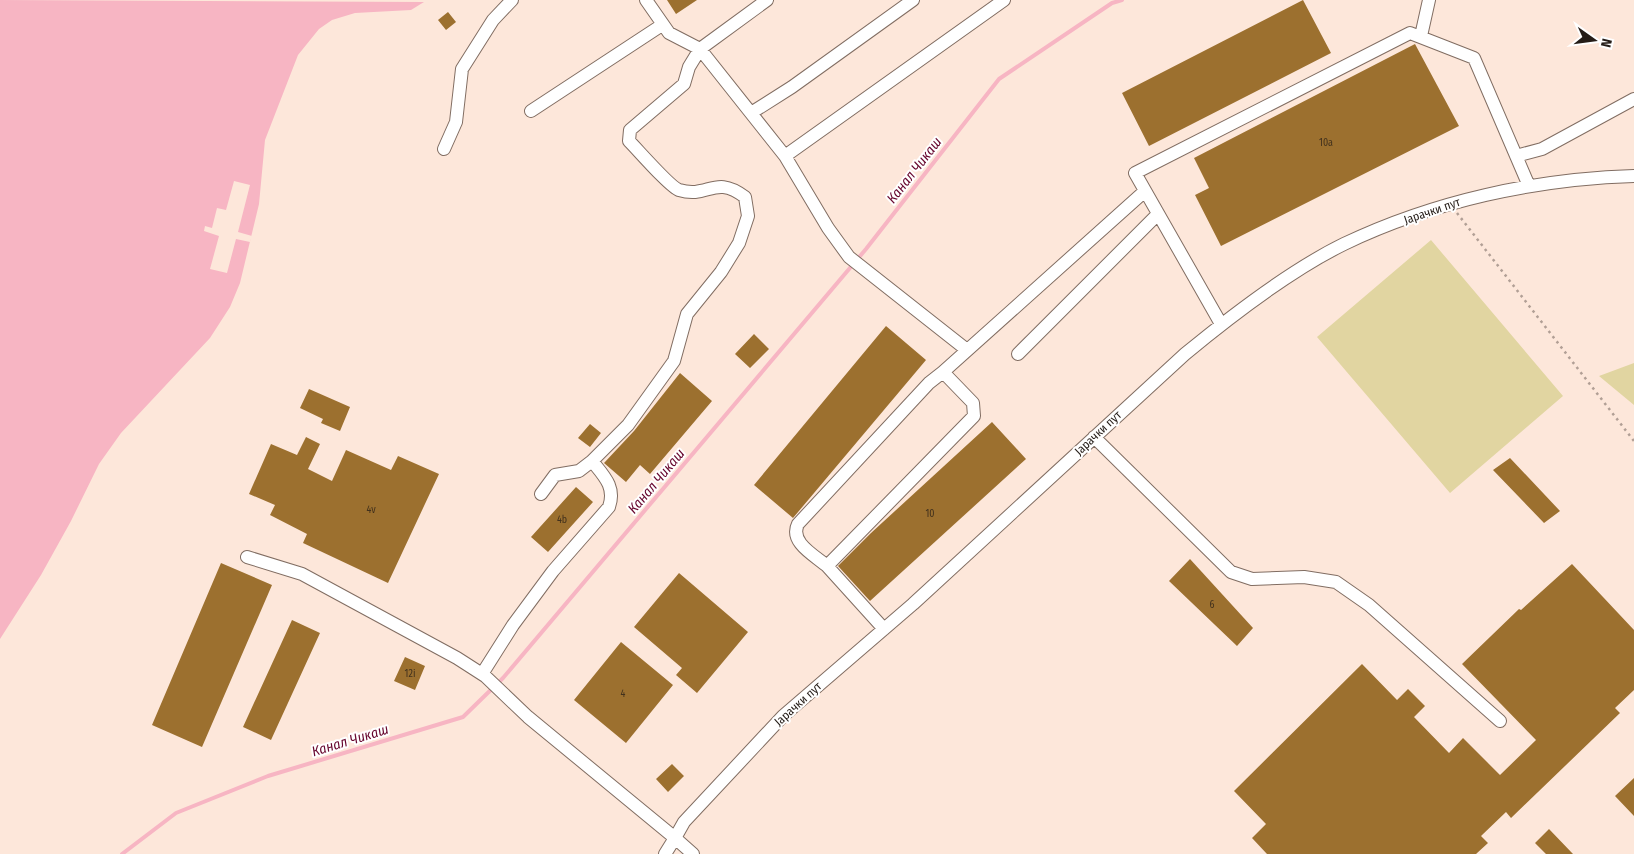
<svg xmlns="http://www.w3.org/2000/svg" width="1634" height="854" font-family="'Fira Sans Condensed',sans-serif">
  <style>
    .green { fill: #e1d5a1 }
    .water { fill: #f7b5c3 }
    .pier { fill: #fde7da }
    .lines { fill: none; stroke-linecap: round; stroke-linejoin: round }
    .stream { stroke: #f7b5c3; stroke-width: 4 }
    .building { fill: #9c702f }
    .minor-casing { stroke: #816d62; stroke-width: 14 }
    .path { stroke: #b19f95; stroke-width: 2.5; stroke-dasharray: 2.5 4; stroke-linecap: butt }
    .minor { stroke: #fff; stroke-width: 12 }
    .labels { text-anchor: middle; stroke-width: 4; stroke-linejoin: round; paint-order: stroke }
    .number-label { font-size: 10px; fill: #42311d }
    .street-label { font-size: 12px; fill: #241c17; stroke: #fff }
    .water-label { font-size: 14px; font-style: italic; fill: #66052d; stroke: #fff }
  </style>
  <rect width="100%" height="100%" fill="#fde7da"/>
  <path class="green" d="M1431,240l132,156 -113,97 -133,-156z
    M1634,363v42l-35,-29z"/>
  <path class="water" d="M0,0l424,2 -13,8 -56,3 -23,7 -13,9 -21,26 -33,85 -6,64 -19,79 -10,24 -20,31 -89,95 -22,31 -28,57 -30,54 -41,64z"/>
  <path class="pier" d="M234,181l16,4 -12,47 14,4 -2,6 -14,-3 -9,34 -17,-4 9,-33 -15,-5 1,-5 7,2 5,-20 9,2z"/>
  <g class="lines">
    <path class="stream" d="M122,854l54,-41 92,-37 195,-59 40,-39 363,-429 133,-170 113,-76 10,-3"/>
  </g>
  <path class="building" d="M667,0h30l-21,14z
    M1303,0l28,53 -182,93 -27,-53z
    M448,12l8,10 -10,8 -8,-10z
    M1415,44l44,82 -238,120 -26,-51 14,-7 -15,-30z
    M886,326l40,34 -133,158 -39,-33z
    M754,334l15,15 -19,19 -15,-14z
    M680,373l32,28 -62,73 -10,-9 -14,17 -22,-19 30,-32z
    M309,389l41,18 -10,24 -19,-8 2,-4 -23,-11z
    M992,422l34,37 -156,142 -32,-35 33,-33z
    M590,424l11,9 -11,14 -12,-9z
    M306,437l14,7 -12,25 24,12 14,-31 45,20 7,-14 41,18 -51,109 -85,-40 4,-9 -37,-19 5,-10 -26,-11 22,-50 26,11z
    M1510,458l50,53 -16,12 -51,-53z
    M576,487l17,15 -45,50 -17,-15z
    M1190,559l63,69 -16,18 -68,-65z
    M221,563l51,22 -70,162 -50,-22z
    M1572,564l62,66v60l-19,18 5,5 -109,105 -5,-6 -25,24 7,7 -12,11h-209l-15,-16 14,-14 -32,-33 128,-127 35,36 11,-11 17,17 -11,11 35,36 14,-15 37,37 36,-35 -74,-76 57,-55 2,1z
    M679,573l69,59 -51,61 -21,-18 6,-7 -48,-41z
    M292,620l28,13 -49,107 -28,-13z
    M621,642l52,43 -47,58 -52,-43z
    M405,657l20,9 -10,24 -21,-9z
    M672,764l12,12 -16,16 -12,-13z
    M1634,778v38l-19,-20z
    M1549,829l24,25h-27l-11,-11z"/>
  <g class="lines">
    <g class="minor-casing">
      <path id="minor" d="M646,0l23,33 31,16 85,107 43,72 21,29 118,93
        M1421,36l8,-36
        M531,111l131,-86
        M751,113l41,-26 121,-87
        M444,149l12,-27 6,-53 31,-49 19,-20
        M785,156l219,-156
        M1516,156l26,-7 92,-50
        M1221,324l-86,-151 275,-140 64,25 55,128
        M1018,354l140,-140
        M1094,437l137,135 21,7 52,-2 32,5 33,23 131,116
        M541,494l14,-19 24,-4 13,-10 36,-36 46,-64 13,-47 34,-42 18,-29 9,-27 -3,-19c-31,-23 -36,2 -66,-7 -9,-3 -41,-40 -50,-49l1,-11 54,-46 5,-17 11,-18 67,-49
        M247,557l55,17 155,84 28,18 43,41 147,121 -10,16
        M827,566c-13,-11 -38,-24 -29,-42l131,-141 14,-11
        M884,629l-57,-63 147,-150 -1,-13 -30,-31 202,-181
        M482,674l31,-49 40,-54 56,-64c7,-20 -5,-31 -17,-46
        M693,854l-18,-16 9,-16 99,-106 130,-112 272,-250c46,-38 106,-84 159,-110 90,-43 191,-65 290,-68"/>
    </g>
    <path class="path" d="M1457,213l177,228"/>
    <use href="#minor" class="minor"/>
  </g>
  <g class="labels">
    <g class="number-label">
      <text x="1326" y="146">10a</text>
      <text x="371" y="513">4v</text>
      <text x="930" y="517">10</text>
      <text x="562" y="523">4b</text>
      <text x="1212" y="608">6</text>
      <text x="410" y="677">12i</text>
      <text x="623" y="697">4</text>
    </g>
    <g class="street-label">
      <text transform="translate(1432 211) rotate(-19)" y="4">Јарачки пут</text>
      <text transform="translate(1098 433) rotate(-43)" y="4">Јарачки пут</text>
      <text transform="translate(798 704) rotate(-42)" y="4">Јарачки пут</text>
    </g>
    <g class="water-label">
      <text transform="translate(914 170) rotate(-52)" y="5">Канал Чикаш</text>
      <text transform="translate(656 481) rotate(-50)" y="5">Канал Чикаш</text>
      <text transform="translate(350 740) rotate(-17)" y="5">Канал Чикаш</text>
    </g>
  </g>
  <g transform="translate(1594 40) rotate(104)" stroke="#ffffff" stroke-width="4" paint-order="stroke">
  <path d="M0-4L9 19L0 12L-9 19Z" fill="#241c17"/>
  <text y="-8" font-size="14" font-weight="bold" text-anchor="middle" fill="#241c17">N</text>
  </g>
</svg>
